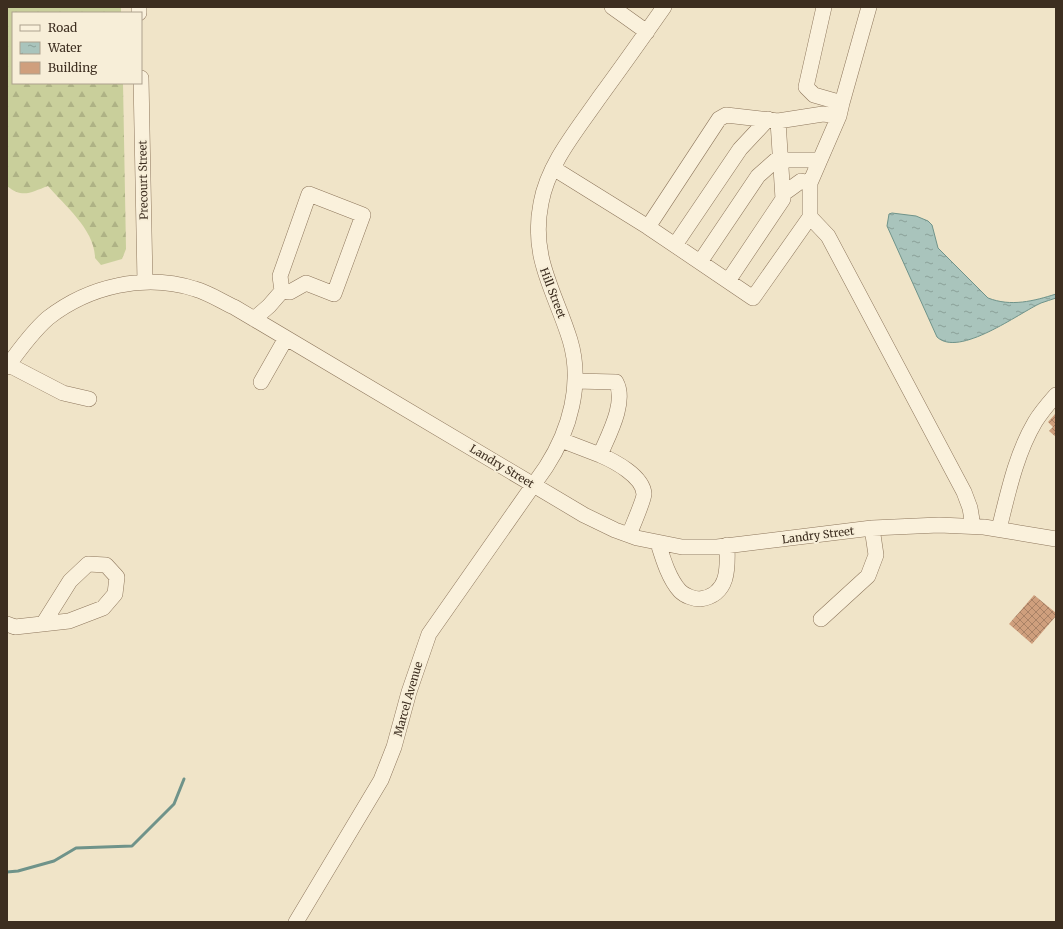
<svg xmlns="http://www.w3.org/2000/svg" width="1063" height="929" font-family="Merriweather,serif">
  <style>
    .forest { fill: url(#forest-firs) }
    .water { fill: url(#water-ripples); stroke: #6f938a }
    .lines { fill: none; stroke-linecap: round; stroke-linejoin: round }
    .stream { stroke: #6f938a; stroke-width: 3 }
    .building { fill: url(#building-cross-hatch) }
    .minor-casing { stroke: #8d765c; stroke-width: 16 }
    .minor { stroke: #faf1dc; stroke-width: 15 }
    .labels { text-anchor: middle; stroke-width: 4; stroke-linejoin: round; paint-order: stroke }
    .street-label { font-size: 11px; fill: #3d2e20; stroke: #f7eed8 }
  </style>
  <defs>
    <pattern id="forest-firs" width="22" height="20" patternUnits="userSpaceOnUse"><rect width="22" height="20" fill="#c9cf9b"/><path d="M5 1l3.5 6h-7zM16 11l3.5 6h-7z" fill="#aeb285"/></pattern>
    <pattern id="water-ripples" width="26" height="14" patternUnits="userSpaceOnUse"><rect width="26" height="14" fill="#a9c4bc"/><path d="M2 4q2-2 4 0t4 0M15 11q2-2 4 0t4 0" fill="none" stroke="#8ba098"/></pattern>
    <pattern id="building-cross-hatch" width="8" height="8" patternUnits="userSpaceOnUse"><rect width="8" height="8" fill="#cf9f7d"/><path d="M0 0l8 8M0 8l8-8" fill="none" stroke="#a98266"/></pattern>
  </defs>
  <rect width="100%" height="100%" fill="#f0e4c8"/>
  <path class="forest" d="M7,7h114v6h-108v70h110l3,166 -4,10 -21,6 -6,-7c0,-28 -30,-52 -47,-72 -17,6 -25,13 -41,0z"/>
  <path class="water" d="M892,213l24,3 12,5 4,4 6,23 50,50c23,9 46,3 68,-4v4c-5,2 -10,3 -15,5 -22,10 -82,55 -104,34l-50,-111 2,-12z"/>
  <g class="lines">
    <path class="stream" d="M7,872l11,-1 36,-10 22,-13 56,-2 42,-42 10,-25"/>
  </g>
  <path class="building" d="M1056,413v24l-7,-6 4,-4 -5,-5z
    M1034,595l22,18v3l-24,28 -23,-20z"/>
  <g class="lines">
    <g class="minor-casing">
      <path id="minor" d="M139,7v6
        M612,7l35,25
        M141,78l4,204
        M842,103l27,-96
        M553,168l95,59 71,-108 7,-4 52,6 45,-7 16,2 3,-13 -28,-8 -8,-8 18,-80
        M783,194l18,-13 9,2
        M810,217l18,19 136,256 6,16 3,18
        M648,227l105,71 57,-81v-34l29,-67
        M675,245l65,-96 28,-30
        M700,262l58,-86 18,-16h44
        M728,281l55,-82 -5,-78
        M254,319l15,-13 13,-15 -2,-15 29,-82 54,21 -29,79 -28,-11 -16,9 -8,-1
        M9,365l54,28 26,6
        M7,367c12,-17 25,-35 41,-49 41,-32 97,-45 147,-29 14,4 26,12 39,18l350,208 31,15 22,8 45,9h35l155,-19 67,-3 45,2 72,12
        M261,382l25,-44
        M561,440l39,15c8,-19 27,-53 16,-73l-41,-1
        M600,455c14,6 43,21 44,39 0,6 -12,33 -15,41
        M999,529c9,-36 17,-75 36,-107 6,-10 14,-19 21,-27
        M658,543c5,16 11,36 22,48 5,5 14,8 20,8 29,-4 28,-31 27,-54
        M821,619l47,-43 8,-21 -4,-27
        M7,624l8,3 54,-6 34,-13 12,-14 2,-17 -11,-12 -18,-1 -18,17 -27,43
        M296,922l85,-142 13,-33 15,-55 20,-58 117,-167c24,-37 37,-84 24,-127 -15,-49 -40,-82 -29,-137 7,-39 36,-73 58,-105 22,-30 44,-61 65,-91"/>
    </g>
    <use href="#minor" class="minor"/>
  </g>
  <g class="labels">
    <g class="street-label">
      <text transform="translate(143 180) rotate(-91)" y="4">Precourt Street</text>
      <text transform="translate(553 293) rotate(69)" y="4">Hill Street</text>
      <text transform="translate(502 466) rotate(31)" y="4">Landry Street</text>
      <text transform="translate(818 535) rotate(-7)" y="4">Landry Street</text>
      <text transform="translate(408 699) rotate(-74)" y="4">Marcel Avenue</text>
    </g>
  </g>
  <rect width="1063" height="929" fill="none" stroke="#3d2e20" stroke-width="16"/>
  <rect x="12" y="12" width="130" height="72" fill="#f7eed8" stroke="#ada18e"/>
  <rect x="20" y="25" width="20" height="6" fill="#faf1dc" stroke="#ada18e"/>
  <text x="48" y="32" font-size="12" fill="#3d2e20">Road</text>
  <rect x="20" y="42" width="20" height="12" fill="url(#water-ripples)" stroke="#ada18e"/>
  <text x="48" y="52" font-size="12" fill="#3d2e20">Water</text>
  <rect x="20" y="62" width="20" height="12" fill="#cf9f7d" stroke="#ada18e"/>
  <text x="48" y="72" font-size="12" fill="#3d2e20">Building</text>
</svg>
